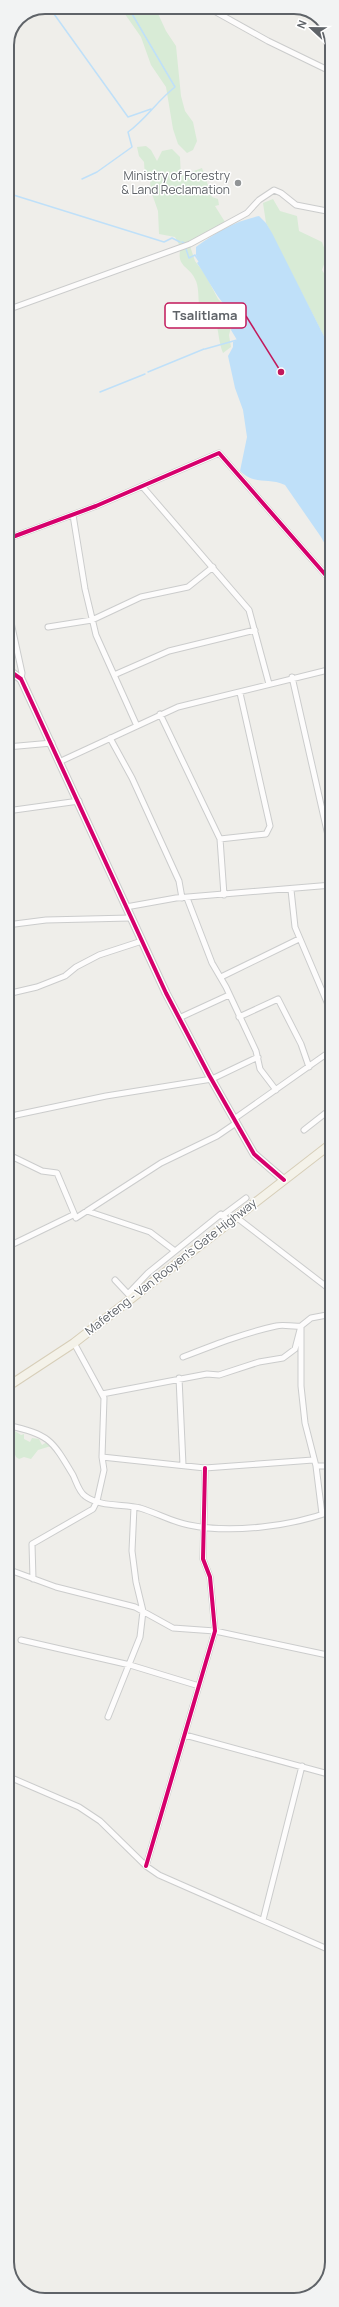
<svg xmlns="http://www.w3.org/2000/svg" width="339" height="2307" font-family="Manrope,sans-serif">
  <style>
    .green { fill: #d8ebd6 }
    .water { fill: #bfe0f9 }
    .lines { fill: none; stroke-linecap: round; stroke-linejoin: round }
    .stream { stroke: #bfe0f9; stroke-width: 1.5 }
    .minor-casing { stroke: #cbcccc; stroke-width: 7 }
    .tertiary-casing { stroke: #cbcccc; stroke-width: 9 }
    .primary-casing { stroke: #d7ceb8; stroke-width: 10 }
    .minor { stroke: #fdfcfc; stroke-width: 5 }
    .tertiary { stroke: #fdfcfc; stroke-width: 7 }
    .primary { stroke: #f4f2e9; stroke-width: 8 }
    .cycleway-casing { stroke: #fff; stroke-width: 6 }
    .cycleway { stroke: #d6006c; stroke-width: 4 }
    .poi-dot { fill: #919496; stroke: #fff; stroke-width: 1.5 }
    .labels { text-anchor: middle; stroke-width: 3; stroke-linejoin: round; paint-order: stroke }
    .poi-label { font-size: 12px; fill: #5f6368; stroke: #fff; text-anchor: end }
    .street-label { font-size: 12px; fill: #5f6368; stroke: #fff }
    .rim { fill: none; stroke: #5f6368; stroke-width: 2 }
    .leader { fill: none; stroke: #c2185b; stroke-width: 1.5 }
    .callout-dot { fill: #c2185b; stroke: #fff; stroke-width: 1.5 }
    .callout { fill: #fff; stroke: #c2185b; stroke-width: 1.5 }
    .callout-label { font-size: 13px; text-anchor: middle; font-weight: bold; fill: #5f6368 }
  </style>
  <rect width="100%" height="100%" fill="#efeeea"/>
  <path class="green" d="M120,7h35l11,24 10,15 5,50 4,15 8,11 4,19 -4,9 -6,3 -9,-9 -5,-15 -7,-42 -15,-22 -10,-28z
    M146,146l5,4 6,11 5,-10 10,-2 8,8 1,19 21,-8 10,29 6,2 1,6 -4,1 10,16 -36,21 6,18 10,13 13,25 16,16 -5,20 2,12 -8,6c-8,-20 -1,-40 -24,-49 -1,-8 0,-18 -4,-25 -5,-12 -20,-13 -14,-31l-6,-11 -16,-3 -1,-23 -7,-20 -1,-11 -5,-3 -1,-15 -5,-6 -2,-9z
    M273,199l7,12 17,5 2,15 23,11 5,14 -5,14 10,16v66l-66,-129 -3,-20z
    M7,1426l14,9 3,-1v5l6,3 2,-4 7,1 3,6 5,-3 4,4 -13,4 -7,9 -7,-2 -5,2 -3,-2 -9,-21z"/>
  <path class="water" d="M259,216l7,7 6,10 60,119v205l-11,-20 -36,-52c-18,-8 -29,1 -45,-14l7,-34 -4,-27 -8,-22 -7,-32 5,-9v-5l4,-2 -6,-10 3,-15c-17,-15 -25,-35 -37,-52l2,-2 -3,-6v-8c22,-16 37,-25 63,-31z"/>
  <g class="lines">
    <path class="stream" d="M49,7l79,110 23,-8
      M82,179l15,-7 35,-25 -4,-15c18,-13 29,-31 47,-45l-47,-80
      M7,193l157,49 8,-4 8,4
      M182,242l3,1
      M186,249l3,9 6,-3 4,6
      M205,349l32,-9
      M148,372l56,-23
      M100,392l45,-18"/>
    <g class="minor-casing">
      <path id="minor" d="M207,7l61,34 64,31
        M7,310l183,-66 57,-31 12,-13 15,-10 7,3 15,12 36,7
        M142,486l107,124 20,74
        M73,515l12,74 11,46 41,91
        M7,539l89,-33 123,-53 111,127 2,11
        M7,604l15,69 -1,6
        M48,627l44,-7 49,-23 47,-10 25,-20
        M114,675l55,-24 86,-21
        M292,677l40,176
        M160,714l60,125 4,56
        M110,738l22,40 47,103 3,17
        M7,747l45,-4
        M59,762l119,-55 154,-38
        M7,811l72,-10
        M220,839l46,-5 4,-8 -30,-133
        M291,890l4,37 37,87
        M187,898l25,65 14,24 30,64 4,18 16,21
        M126,907l50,-9 156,-13
        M7,925l39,-5 84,-2
        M221,977l78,-38
        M7,994l30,-7 28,-11 11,-9 23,-12 43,-14
        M239,1017l39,-18 23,45 8,23
        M179,1018l50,-23
        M7,1119l9,-4 90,-19 106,-17 46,-22
        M234,1119l98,-69
        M304,1130l28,-22
        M7,1154l35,17 15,2 19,45 85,-55 56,-27 19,-13
        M87,1211l63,21 25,19
        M222,1216l24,-18
        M236,1217l96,74
        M7,1247l66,-32
        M115,1280l15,16
        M128,1294l20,-21 73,-59 9,8
        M183,1357c31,-12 61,-24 93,-31 8,-2 16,1 25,0v60l4,37 11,43 6,48
        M179,1378l4,87
        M102,1394l105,-20 12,1 40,-13 24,-4 12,-9 6,-23 10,-8 21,-4
        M7,1425c42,10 44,13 66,50 3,6 6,17 12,21 14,11 39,8 55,12 17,5 32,14 49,17 43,9 103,1 143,-14
        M102,1457l103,11 108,-8
        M316,1466h16
        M7,1569l49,18 79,20 38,21 42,3 117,25
        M33,1579l-1,-35 61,-35 4,-8 7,-31 -2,-13 2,-59 -30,-55
        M21,1640l109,25 69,21
        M108,1717l32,-80 3,-26 -7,-29 -4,-31 2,-44
        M185,1735l147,40
        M7,1776l72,31 21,14 46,45 13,9 173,76
        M146,1866l69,-235 -5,-54 -7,-18 2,-91
        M263,1920l39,-154"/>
    </g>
    <g class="tertiary-casing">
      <path id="tertiary" d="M7,669l14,10 145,314 43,82 45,79 30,26"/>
    </g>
    <g class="primary-casing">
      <path id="primary" d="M7,1387l67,-44 258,-200"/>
    </g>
    <use href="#minor" class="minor"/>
    <use href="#tertiary" class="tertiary"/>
    <use href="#primary" class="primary"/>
    <g class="cycleway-casing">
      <path id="cycleway" d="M7,539l89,-33 123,-53 111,127 2,11
        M7,669l14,10 145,314 43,82 45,79 30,26
        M146,1866l69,-235 -5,-54 -7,-18 2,-91"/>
    </g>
    <use href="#cycleway" class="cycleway"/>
  </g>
  <circle class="poi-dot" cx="238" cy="183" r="4"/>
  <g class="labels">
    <g class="poi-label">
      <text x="230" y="180">Ministry of Forestry<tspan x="230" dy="14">&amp; Land Reclamation</tspan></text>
    </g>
    <g class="street-label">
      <text transform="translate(171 1267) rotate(-38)" y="4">Mafeteng - Van Rooyen's Gate Highway</text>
    </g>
  </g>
  <path d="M0 0H339V2307H0ZM45 14H294A31 31 0 0 1 325 45V2262A31 31 0 0 1 294 2293H45A31 31 0 0 1 14 2262V45A31 31 0 0 1 45 14Z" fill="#f2f3f3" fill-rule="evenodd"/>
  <path class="rim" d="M45 14H294A31 31 0 0 1 325 45V2262A31 31 0 0 1 294 2293H45A31 31 0 0 1 14 2262V45A31 31 0 0 1 45 14Z"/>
  <path class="leader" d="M281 372L246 316"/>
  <circle class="callout-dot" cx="281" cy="372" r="4"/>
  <rect class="callout" x="165" y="303" width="81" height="25" rx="4"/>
  <g class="callout-label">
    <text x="205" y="320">Tsalitlama</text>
  </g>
  <g transform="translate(311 28) rotate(292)" stroke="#ffffff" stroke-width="3" paint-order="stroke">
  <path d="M0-3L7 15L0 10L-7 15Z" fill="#5f6368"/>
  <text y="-6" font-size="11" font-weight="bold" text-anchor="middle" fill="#5f6368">N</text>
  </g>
</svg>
